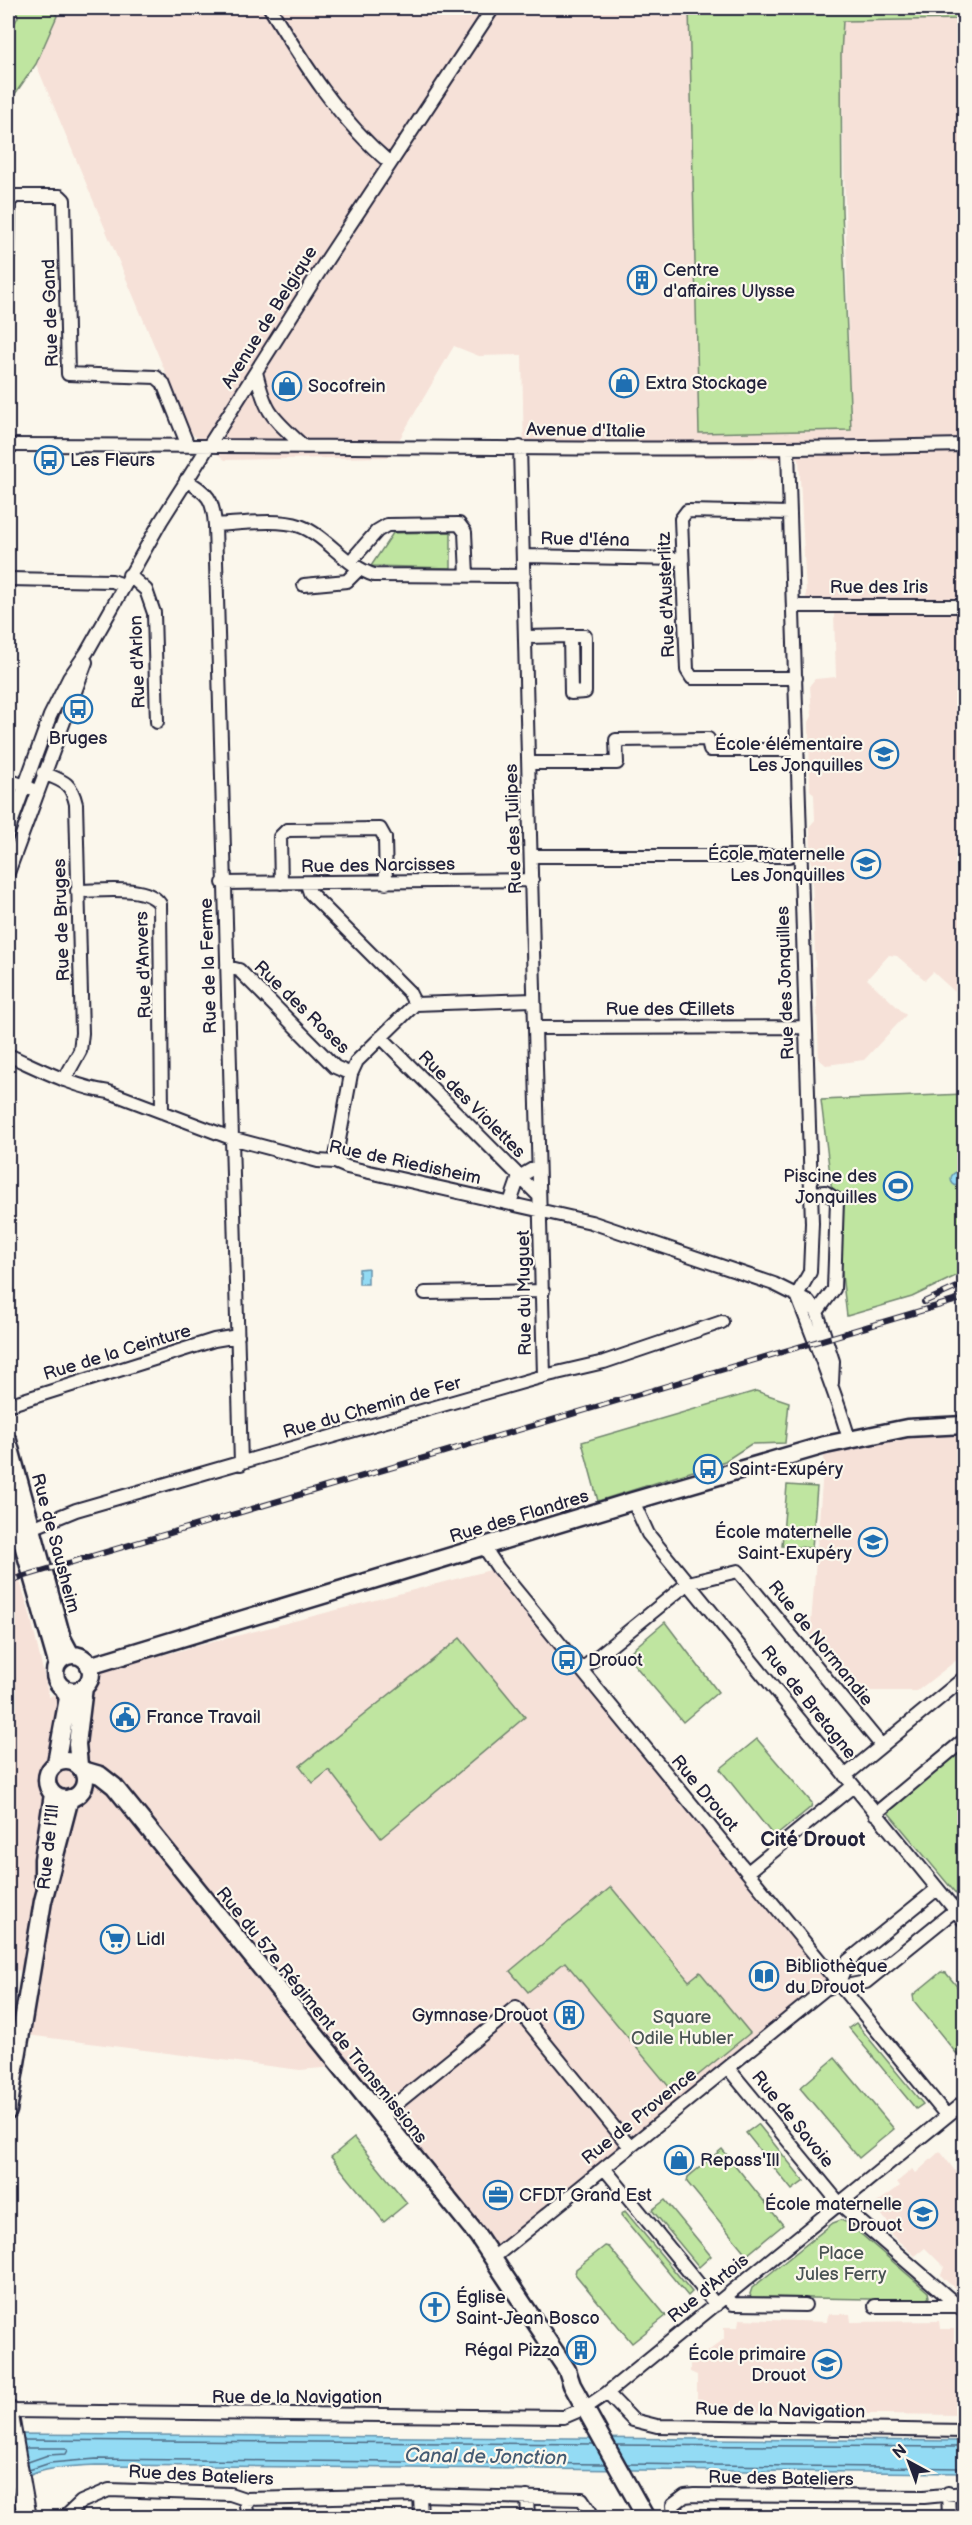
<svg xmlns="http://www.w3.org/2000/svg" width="972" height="2525" font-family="'Balsamiq Sans',sans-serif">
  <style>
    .built { fill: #f6e1d8 }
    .green { fill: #bfe5a0; stroke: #70846e; stroke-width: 1.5 }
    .water { fill: #93dbf4; stroke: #6691aa; stroke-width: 1.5 }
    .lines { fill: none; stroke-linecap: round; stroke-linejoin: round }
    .shore { stroke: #4f6c85; stroke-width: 1.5 }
    .street-casing { stroke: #22223b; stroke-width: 16 }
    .secondary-casing { stroke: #22223b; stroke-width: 21 }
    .primary-casing { stroke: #22223b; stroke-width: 22 }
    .street { stroke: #fbf7ec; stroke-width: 12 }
    .secondary { stroke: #fbf7ec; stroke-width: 16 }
    .primary { stroke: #fbf7ec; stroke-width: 18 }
    .rail-casing { stroke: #22223b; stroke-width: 6 }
    .rail { stroke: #fbf7ec; stroke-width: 4; stroke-dasharray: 11; stroke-linecap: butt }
    .labels { text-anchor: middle; stroke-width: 4.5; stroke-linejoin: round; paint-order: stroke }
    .poi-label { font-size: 18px; fill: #22223b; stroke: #fbf7ec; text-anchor: start }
    .street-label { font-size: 18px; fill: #22223b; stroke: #fbf7ec }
    .park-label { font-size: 18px; fill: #495354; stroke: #fbf7ec }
    .neighbourhood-label { font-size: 20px; font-weight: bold; fill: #22223b; stroke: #fbf7ec }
    .water-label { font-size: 20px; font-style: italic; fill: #445a72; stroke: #fbf7ec }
  </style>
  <rect width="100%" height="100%" fill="#fbf7ec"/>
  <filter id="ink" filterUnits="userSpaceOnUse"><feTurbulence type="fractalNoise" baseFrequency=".0167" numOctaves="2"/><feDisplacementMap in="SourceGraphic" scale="12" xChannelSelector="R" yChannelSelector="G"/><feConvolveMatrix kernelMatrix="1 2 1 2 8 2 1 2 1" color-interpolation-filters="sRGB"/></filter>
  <g filter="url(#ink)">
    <path class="built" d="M53,8h636l11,425 151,-3 -10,-375 2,-35 121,-1v992h-9v-19l-22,-20 -8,8 -28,-24 -8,-1 -22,24 39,36 -42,45 -38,5 -7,-6 -9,-233 5,-6 -1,-25 -4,-5 -1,-68 3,-6 -2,-31 5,-6 21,-2 -2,-64 -27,-1 -8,-153 -275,-5 -2,-99 -43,1 -25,-10 -65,111 -164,3 -34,-27 -155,-369 21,-48z
      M964,1425v198h-4l-2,36 -41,32h-55l-52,-55 15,-191z
      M8,1542l22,72 19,83 56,-27 393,-102 328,413 -332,268 -149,-183 -45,4 -273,-35 10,-61 -29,-6z
      M940,2151l24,32 -1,112 -20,-17 -2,-3 3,-8 -19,-19 -10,8 -31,-28 5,-4 -15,-19 26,-19 -3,-4 12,-10 3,-3 4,4z
      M828,2314h22l1,8 88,-1 1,8h14v12l10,7v67l-267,-3v-37l-7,-3v-16h12l22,-17v-12h14l1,-8 88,3z"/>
    <path class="green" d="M15,8h38l4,8 -21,48 -28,40v-69l10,-18z
      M689,8h275v11l-121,2 -2,34 1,155 9,220 -152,3z
      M451,532v36l-80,-2 22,-33z
      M964,1094v178l-52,25 -65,19 -26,-216z
      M756,1391l33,11 -4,41 -34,1 -26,17 -127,40 -16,-59z
      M787,1485l30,2 -5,61 -30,-2z
      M665,1622l53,70 -35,30 -57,-67z
      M460,1638l65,79 -144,121 -52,-68 -16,13 -13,-17z
      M757,1739l55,64 -1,4 -34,28 -5,-1 -52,-65z
      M964,1747v142l-7,6 -70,-84z
      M611,1887l78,94 11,-9 50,61 -75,61 -110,-132 -37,30 -18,-21z
      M941,1972l5,1 18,22v68l-50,-62 -1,-6z
      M856,2023l67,81 -7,5 -67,-81z
      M835,2058l59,71 -35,29 -59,-70z
      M758,2124l46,57 -12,9 -46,-57z
      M354,2138l53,65 -23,19 -53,-65z
      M722,2149l61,76 -36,30 -60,-73 1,-5z
      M665,2200l46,56 -12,11 -47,-57z
      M625,2211l67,81 -4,4 -67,-81z
      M841,2220l7,3 80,69 1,5 -4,3 -174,-3 -1,-3 2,-6 81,-65z
      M605,2246l4,1 57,69 -34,27 -57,-69 1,-5z"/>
    <path class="water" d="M951 1179a7 7 0 1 1 14 0a7 7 0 1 1-14 0Z
      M368,1268v16h-9v-15z
      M8,2434l956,7v32l-868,-8c-29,2 -71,1 -88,29z"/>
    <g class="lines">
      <path class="shore" d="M24,2440l570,4
        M616,2445l348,2
        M25,2448h41l2,2 -2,4 -18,1 -20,7
        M627,2464l337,4
        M29,2470l21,-7 46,-4 509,5"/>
      <g class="street-casing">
        <path id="street" d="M270,8c34,56 69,112 120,155
          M8,256l1,-54 6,-6h45l4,4 4,174 88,3 7,6 25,63
          M256,372c10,42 15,44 46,73
          M8,445c318,0 638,8 956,0
          M520,447l24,929
          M788,450l24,773 -2,49 -13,23
          M186,480c22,14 27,18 29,45l26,939
          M790,513l-103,-2 -6,8 6,151 5,8h104
          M215,525c23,-1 64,-7 85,1 27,10 45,40 74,49l150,1
          M524,556l157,3
          M350,562l27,-31 10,-6 72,-1 6,8 2,43
          M129,575l17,15 8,23 3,109
          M8,579l104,2 12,4
          M304,585l43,-4 11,-11
          M794,606h170
          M527,637l43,-1 1,57 14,-1v-56h-15
          M529,763h88l-1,-23 92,-1 2,11h88
          M43,773c20,8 28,9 33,31l6,229 -2,18 -16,29
          M8,780l22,8
          M8,832l42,-116 19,-38 18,-26 74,-131 167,-263 165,-250
          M532,856h257
          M8,873l78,-211
          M223,883l309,-3
          M281,883l-1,-46 7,-7 93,-1 5,9 1,45
          M307,884l3,9 99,99 6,12
          M77,891c23,0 70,-7 83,13l2,208
          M227,967l12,3 96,97 16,7
          M535,1028l270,-1
          M381,1037l158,159
          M8,1055c32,14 65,32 101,37l122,46 87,23 17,1 12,5 244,55 183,62 34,17 9,11 16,49 -1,22
          M335,1162l16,-88 6,-13 58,-57 119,-4
          M811,1193l14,-1 12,8 -3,89 -17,23
          M510,1203l9,-26 19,-11
          M425,1293l118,-2
          M797,1295c18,48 38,95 52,144
          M8,1405l206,-65 24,-4
          M633,1501l15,33 316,387
          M32,1528l44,-18 149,-43 319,-91 60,-14 118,-40
          M484,1547l14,21 449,548
          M581,1670l107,-87 50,-12 143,174
          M845,1776l119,-98
          M875,1814l89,-74
          M748,1872l105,-86
          M838,1984l10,-23 89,-72
          M728,2068l112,136 124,107
          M380,2117l136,-110 114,140
          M604,2168l112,137
          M493,2258l332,-269 13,-5 8,2 20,-4 89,-72
          M726,2297l7,7 72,1
          M875,2306h83
          M607,2393l26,27 24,6 307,5
          M8,2411l556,6 21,-9 22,-15 357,-291
          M948,2493l1,25
          M420,2495l1,23
          M527,2497l1,21
          M245,2499l3,19
          M64,2518l17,-16 28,-12 121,4 15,5 175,-4 162,4 8,12
          M674,2518l-1,-13 12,-9 9,-1 230,2 40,-4"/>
      </g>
      <g class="secondary-casing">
        <path id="secondary" d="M8,1441l54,197 9,17
          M8,1492l49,171
          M55 1673a18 18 0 1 1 36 0a18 18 0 1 1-36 0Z
          M89,1666l544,-165 192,-56 82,-17 57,-3
          M47 1780a19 19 0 1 1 38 0a19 19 0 1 1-38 0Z
          M56,1763l12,-65 -5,-10
          M79,1765l-2,-21 7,-57
          M83,1770l17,5 14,11 364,450 89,134 5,15 74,133
          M43,1882v-23l10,-65
          M8,2111l35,-210 27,-103"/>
      </g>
      <g class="primary-casing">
        <path id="primary" d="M8,2410l19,108"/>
      </g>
      <use href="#street" class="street"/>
      <use href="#secondary" class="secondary"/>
      <use href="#primary" class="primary"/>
      <g class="rail-casing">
        <path id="rail" d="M924,1302l40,-18
          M8,1581l956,-283"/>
      </g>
      <use href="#rail" class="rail"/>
    </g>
  </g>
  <defs>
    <g id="building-ring" transform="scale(1.5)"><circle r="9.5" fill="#fbf7ec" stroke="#1f6fb2" stroke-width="1.5"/><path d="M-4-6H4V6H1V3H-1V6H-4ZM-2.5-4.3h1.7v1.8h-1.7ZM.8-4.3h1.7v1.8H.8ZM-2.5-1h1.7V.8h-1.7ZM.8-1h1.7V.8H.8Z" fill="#1f6fb2"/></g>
    <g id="shop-ring" transform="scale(1.5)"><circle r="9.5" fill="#fbf7ec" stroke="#1f6fb2" stroke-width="1.5"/><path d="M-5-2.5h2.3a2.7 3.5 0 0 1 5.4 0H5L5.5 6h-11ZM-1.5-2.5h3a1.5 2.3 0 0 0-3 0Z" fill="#1f6fb2"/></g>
    <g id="bus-ring" transform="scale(1.5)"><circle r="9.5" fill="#fbf7ec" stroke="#1f6fb2" stroke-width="1.5"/><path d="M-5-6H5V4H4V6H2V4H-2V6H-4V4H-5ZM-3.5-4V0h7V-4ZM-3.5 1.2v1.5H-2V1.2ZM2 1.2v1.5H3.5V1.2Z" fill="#1f6fb2"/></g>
    <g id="school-ring" transform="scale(1.5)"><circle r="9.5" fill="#fbf7ec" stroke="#1f6fb2" stroke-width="1.5"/><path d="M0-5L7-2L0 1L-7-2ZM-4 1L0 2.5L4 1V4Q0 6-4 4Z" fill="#1f6fb2"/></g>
    <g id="stadium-ring" transform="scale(1.5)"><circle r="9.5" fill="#fbf7ec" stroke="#1f6fb2" stroke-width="1.5"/><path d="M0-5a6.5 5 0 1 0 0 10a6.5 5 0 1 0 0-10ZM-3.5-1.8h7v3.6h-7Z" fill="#1f6fb2"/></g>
    <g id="civic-ring" transform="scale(1.5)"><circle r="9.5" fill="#fbf7ec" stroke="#1f6fb2" stroke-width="1.5"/><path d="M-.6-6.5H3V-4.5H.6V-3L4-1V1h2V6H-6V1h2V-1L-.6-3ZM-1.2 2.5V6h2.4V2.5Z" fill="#1f6fb2"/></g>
    <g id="supermarket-ring" transform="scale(1.5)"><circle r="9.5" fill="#fbf7ec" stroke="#1f6fb2" stroke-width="1.5"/><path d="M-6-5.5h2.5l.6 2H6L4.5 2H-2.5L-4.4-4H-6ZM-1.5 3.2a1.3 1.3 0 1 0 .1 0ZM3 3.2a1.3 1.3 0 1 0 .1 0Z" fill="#1f6fb2"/></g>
    <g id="library-ring" transform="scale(1.5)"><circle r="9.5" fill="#fbf7ec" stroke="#1f6fb2" stroke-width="1.5"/><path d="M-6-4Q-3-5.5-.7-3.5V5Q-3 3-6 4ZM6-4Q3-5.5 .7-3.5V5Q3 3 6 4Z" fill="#1f6fb2"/></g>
    <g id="office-ring" transform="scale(1.5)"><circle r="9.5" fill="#fbf7ec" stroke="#1f6fb2" stroke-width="1.5"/><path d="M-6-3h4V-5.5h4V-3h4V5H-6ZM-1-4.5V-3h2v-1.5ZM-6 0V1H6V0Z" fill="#1f6fb2"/></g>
    <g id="church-ring" transform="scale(1.5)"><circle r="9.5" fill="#fbf7ec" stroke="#1f6fb2" stroke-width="1.5"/><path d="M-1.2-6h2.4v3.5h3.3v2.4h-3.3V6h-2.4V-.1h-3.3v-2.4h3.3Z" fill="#1f6fb2"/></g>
  </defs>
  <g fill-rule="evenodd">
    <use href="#building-ring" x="642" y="280"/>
    <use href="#shop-ring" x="624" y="383"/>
    <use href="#shop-ring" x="287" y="386"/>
    <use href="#bus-ring" x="49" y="460"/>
    <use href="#bus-ring" x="78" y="709"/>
    <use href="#school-ring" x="884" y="754"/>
    <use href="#school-ring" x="866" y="864"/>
    <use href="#stadium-ring" x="898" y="1186"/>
    <use href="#bus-ring" x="708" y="1469"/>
    <use href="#school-ring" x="873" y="1542"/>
    <use href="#bus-ring" x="567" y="1660"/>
    <use href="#civic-ring" x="125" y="1717"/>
    <use href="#supermarket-ring" x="115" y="1939"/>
    <use href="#library-ring" x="764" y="1976"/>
    <use href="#building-ring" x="569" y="2015"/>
    <use href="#shop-ring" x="679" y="2160"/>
    <use href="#office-ring" x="498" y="2195"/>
    <use href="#school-ring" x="923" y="2214"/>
    <use href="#church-ring" x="435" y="2307"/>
    <use href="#building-ring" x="581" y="2350"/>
    <use href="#school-ring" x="827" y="2364"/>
  </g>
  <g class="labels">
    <g class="poi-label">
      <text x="663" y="276">Centre<tspan x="663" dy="21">d'affaires Ulysse</tspan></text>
      <text x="645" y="389">Extra Stockage</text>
      <text x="308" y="392">Socofrein</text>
      <text x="70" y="466">Les Fleurs</text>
      <text x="78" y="744" text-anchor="middle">Bruges</text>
      <text x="863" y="750" text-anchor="end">École élémentaire<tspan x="863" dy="21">Les Jonquilles</tspan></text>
      <text x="845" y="860" text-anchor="end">École maternelle<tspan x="845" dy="21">Les Jonquilles</tspan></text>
      <text x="877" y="1182" text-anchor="end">Piscine des<tspan x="877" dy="21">Jonquilles</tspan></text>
      <text x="729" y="1475">Saint-Exupéry</text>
      <text x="852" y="1538" text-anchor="end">École maternelle<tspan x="852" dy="21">Saint-Exupéry</tspan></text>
      <text x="588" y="1666">Drouot</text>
      <text x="146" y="1723">France Travail</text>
      <text x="136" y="1945">Lidl</text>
      <text x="785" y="1972">Bibliothèque<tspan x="785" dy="21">du Drouot</tspan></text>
      <text x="548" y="2021" text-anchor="end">Gymnase Drouot</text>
      <text x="700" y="2166">Repass'Ill</text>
      <text x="519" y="2201">CFDT Grand Est</text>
      <text x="902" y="2210" text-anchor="end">École maternelle<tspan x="902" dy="21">Drouot</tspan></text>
      <text x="456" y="2303">Église<tspan x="456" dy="21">Saint-Jean Bosco</tspan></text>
      <text x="560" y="2356" text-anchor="end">Régal Pizza</text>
      <text x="806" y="2360" text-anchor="end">École primaire<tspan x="806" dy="21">Drouot</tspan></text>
    </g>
    <g class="street-label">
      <text transform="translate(50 313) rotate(-92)" y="6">Rue de Gand</text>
      <text transform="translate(269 317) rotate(-58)" y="6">Avenue de Belgique</text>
      <text transform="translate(586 430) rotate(1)" y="6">Avenue d'Italie</text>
      <text transform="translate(585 539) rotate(1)" y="6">Rue d'Iéna</text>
      <text x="879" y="593">Rue des Iris</text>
      <text transform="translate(666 595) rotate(-92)" y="6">Rue d'Austerlitz</text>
      <text transform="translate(137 662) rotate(-92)" y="6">Rue d'Arlon</text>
      <text transform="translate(513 829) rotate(-92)" y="6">Rue des Tulipes</text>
      <text transform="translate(378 865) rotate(-1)" y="6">Rue des Narcisses</text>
      <text transform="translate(61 920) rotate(-92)" y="6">Rue de Bruges</text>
      <text transform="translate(143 965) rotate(-92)" y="6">Rue d'Anvers</text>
      <text transform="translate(208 966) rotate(-92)" y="6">Rue de la Ferme</text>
      <text transform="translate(785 983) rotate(-92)" y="6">Rue des Jonquilles</text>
      <text transform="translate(302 1007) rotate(44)" y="6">Rue des Roses</text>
      <text x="670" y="1015">Rue des Œillets</text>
      <text transform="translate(472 1104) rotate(45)" y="6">Rue des Violettes</text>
      <text transform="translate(405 1162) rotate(12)" y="6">Rue de Riedisheim</text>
      <text transform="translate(524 1293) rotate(-91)" y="6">Rue du Muguet</text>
      <text transform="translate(117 1352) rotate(-17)" y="6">Rue de la Ceinture</text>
      <text transform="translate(372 1407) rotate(-16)" y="6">Rue du Chemin de Fer</text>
      <text transform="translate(519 1516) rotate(-17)" y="6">Rue des Flandres</text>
      <text transform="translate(56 1543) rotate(75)" y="6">Rue de Sausheim</text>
      <text transform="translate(821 1643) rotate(51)" y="6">Rue de Normandie</text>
      <text transform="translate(809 1702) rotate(51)" y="6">Rue de Bretagne</text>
      <text transform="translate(705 1793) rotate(50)" y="6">Rue Drouot</text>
      <text transform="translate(48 1847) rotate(-84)" y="6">Rue de l'Ill</text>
      <text transform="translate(322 2015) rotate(51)" y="6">Rue du 57e Régiment de Transmissions</text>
      <text transform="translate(639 2116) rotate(-39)" y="6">Rue de Provence</text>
      <text transform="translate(793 2119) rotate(51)" y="6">Rue de Savoie</text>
      <text transform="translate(708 2288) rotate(-39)" y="6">Rue d'Artois</text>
      <text x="297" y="2403">Rue de la Navigation</text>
      <text transform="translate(780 2410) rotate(1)" y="6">Rue de la Navigation</text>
      <text transform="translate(201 2475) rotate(3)" y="6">Rue des Bateliers</text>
      <text transform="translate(781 2478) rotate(1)" y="6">Rue des Bateliers</text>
    </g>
    <g class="park-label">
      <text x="682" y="2023">Square<tspan x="682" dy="21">Odile Hubler</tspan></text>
      <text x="841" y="2259">Place<tspan x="841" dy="21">Jules Ferry</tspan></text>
    </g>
    <g class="neighbourhood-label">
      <text x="813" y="1846">Cité Drouot</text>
    </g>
    <g class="water-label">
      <text transform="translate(486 2456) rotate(1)" y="7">Canal de Jonction</text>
    </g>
  </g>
  <rect width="972" height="2525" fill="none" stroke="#fbf7ec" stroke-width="30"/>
  <rect x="15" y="15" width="942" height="2495" fill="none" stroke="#22223b" stroke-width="2" filter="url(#ink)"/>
  <g transform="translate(909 2462) rotate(319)" stroke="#fbf7ec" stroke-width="4.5" paint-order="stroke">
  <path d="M0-4.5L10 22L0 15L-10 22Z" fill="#22223b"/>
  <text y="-9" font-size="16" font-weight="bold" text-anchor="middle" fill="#22223b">N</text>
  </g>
</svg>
